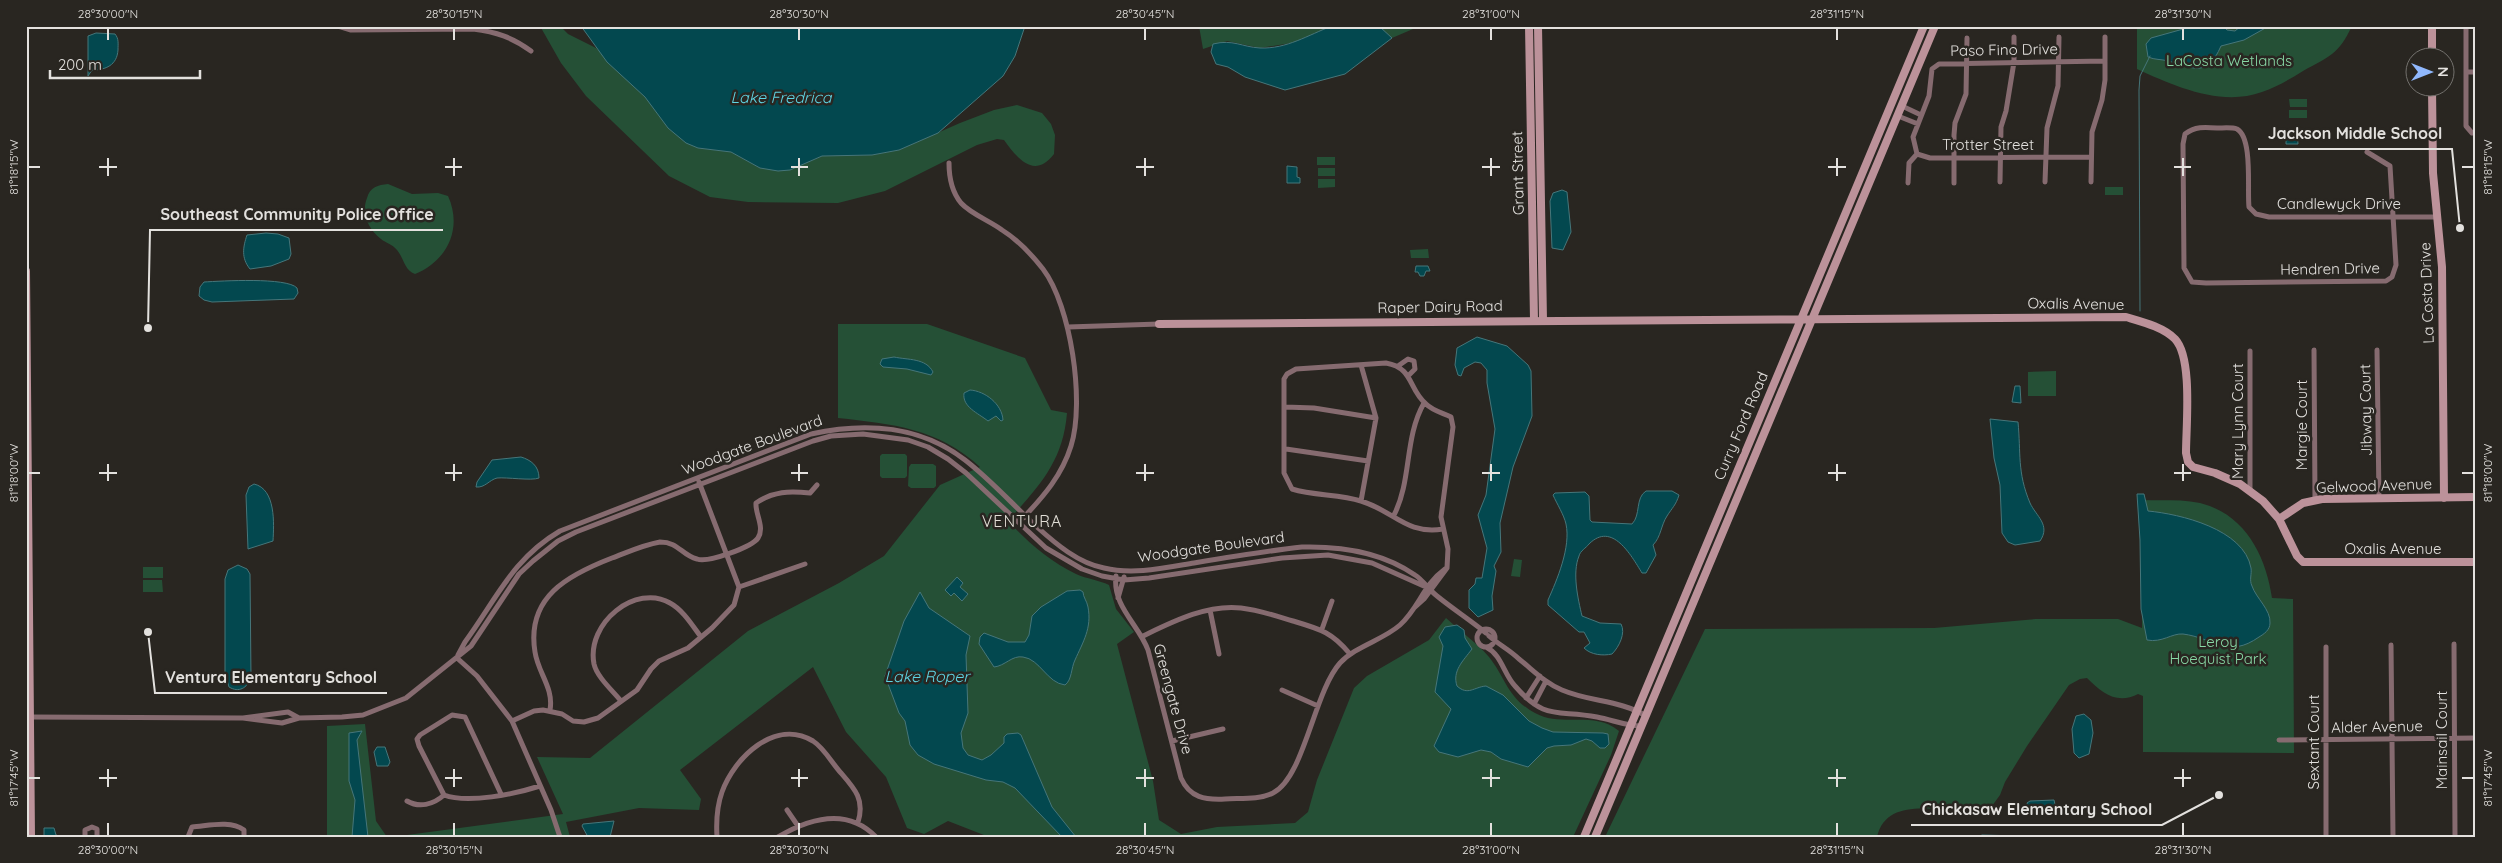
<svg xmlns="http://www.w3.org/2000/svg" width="2502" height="863" font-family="Quicksand,sans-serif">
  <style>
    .green { fill: #255036 }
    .water { fill: #03484f; stroke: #46767a }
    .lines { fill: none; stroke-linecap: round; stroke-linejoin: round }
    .stream { stroke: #46767a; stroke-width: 1 }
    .street { stroke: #866b70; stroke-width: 5 }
    .secondary { stroke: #bc929a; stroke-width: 8 }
    .ticks { fill: none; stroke: #e3e1de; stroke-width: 2 }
    .labels { text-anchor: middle; stroke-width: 5; stroke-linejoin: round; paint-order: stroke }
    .street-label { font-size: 15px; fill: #e3e1de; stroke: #292621 }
    .park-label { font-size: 15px; fill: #88d8a5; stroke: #292621 }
    .water-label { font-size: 16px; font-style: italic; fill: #5fd5e4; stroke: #292621 }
    .neighbourhood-label { font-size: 16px; letter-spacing: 1px; fill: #e1ded6; stroke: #292621 }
    .leader { fill: none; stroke: #e3e1de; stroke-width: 2 }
    .callout-dot { fill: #e3e1de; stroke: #292621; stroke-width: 2 }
    .callout-label { font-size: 16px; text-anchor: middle; font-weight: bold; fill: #e3e1de; stroke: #292621; stroke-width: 5; stroke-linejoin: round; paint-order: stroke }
    .neatline { fill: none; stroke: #e3e1de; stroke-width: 2 }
    .ticks-label { font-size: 12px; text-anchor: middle; fill: #e3e1de }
  </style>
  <rect width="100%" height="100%" fill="#292621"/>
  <path class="green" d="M540,26h20l8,8 28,14 58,58 14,22 30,20 33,4 29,16 30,2 32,-14 50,-1 27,-5 61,-27 34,-13 23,-5 25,8 9,11 4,11 -1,19c-20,26 -37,4 -50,-14l-7,-1 -20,6 -92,46 -47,12 -90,-1 -38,-5 -41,-21 -83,-80 -25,-33z
    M1199,26h133l-35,16 -37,6 -33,-7 -24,8z
    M1377,26h38l-2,3 -21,9z
    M2137,26h215c-14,29 -22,30 -49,45 -13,8 -26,16 -41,21 -41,15 -88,-6 -125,-23z
    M2289,99h18v8h-17z
    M2289,110h18v8h-18z
    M1317,157h18v8h-18z
    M1318,168h17v8h-17z
    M1318,179h17v8l-17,1z
    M388,184l24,10 26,-1 10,3c15,33 -1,65 -33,78 -11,-4 -11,-16 -18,-24 -5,-6 -11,-7 -16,-11 -13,-10 -20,-26 -14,-41 3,-11 11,-13 21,-14z
    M2105,187h18v8h-18z
    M1428,249l1,9h-18l-1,-8z
    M838,324h89l98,34 26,52 16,3c-4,49 -28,73 -59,108 20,21 41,40 68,53 11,5 23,6 33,11l7,24 18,23 -17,12 36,137 6,39 22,14 36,-7 78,-4 13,-11 9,-32 37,-92 13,-12 62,-36 17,-22c14,13 31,25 43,39 17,21 18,41 46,56 27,15 59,-3 84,18l-8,24 -38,82h-584l-41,-16 -24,13 -17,-6 -21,-51 -40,-45 -33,-65 -133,103 21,29 -2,11 -60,-2 -73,14 4,15h-178l171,-23 -26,-57 53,1 158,-127 91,-48 45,-27 56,-71 40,-18c-42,-39 -88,-43 -142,-49z
    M2056,371v25h-28v-24z
    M882,454h23l2,2v20l-2,2h-23l-2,-2v-20z
    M911,464h22l3,2v20l-2,2h-23l-3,-2 1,-19z
    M2142,500c19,1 39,-1 58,3 45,11 66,53 72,95l21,1 1,154 -151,-1v-56l-5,-2c-21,11 -36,-1 -51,-16l-7,1 -11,6 -42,61 -22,36 -5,13 -11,15c-8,1 -16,3 -24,2 -29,-2 -79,-15 -88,25h-272l100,-208 229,-1 102,-9h82l24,9z
    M1514,559l8,1 -2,17 -9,-1z
    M143,567h20v11h-20z
    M143,580h19l1,12h-20z
    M365,724l11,97 11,16h-60v-111z"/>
  <path class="water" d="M581,26h444l-10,30 -12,20 -65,57 -39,17 -27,5 -50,1 -32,14 -12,1 -18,-3 -29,-16 -33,-4 -12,-5 -18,-15 -23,-31 -38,-35z
    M1332,26l48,1 12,11 -47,36 -60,16 -40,-13 -17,-10 -12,-3 -5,-12 2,-8c20,-5 29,3 47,4 27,1 48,-13 72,-22z
    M2194,26h29l4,4 8,1 6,-5h28l-25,14 -23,6c-14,32 -27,22 -53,15 -7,-2 -13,-1 -20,-4l-2,-13 5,-6z
    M96,33l19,1c4,5 3,9 3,16 -1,15 -12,20 -26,20l-4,6v-40z
    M2291,132h6l1,12h-12v-5h5z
    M1287,166l10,1v10l3,1v5h-13z
    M1562,190l5,2 4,40 -8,18 -11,-2 -2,-47 3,-8z
    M266,233l12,1 11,4 2,16 -2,5 -18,7 -21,3c-9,-11 -7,-22 -3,-34z
    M1416,266h12l2,5h-4l-2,5h-4l-2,-4h-3z
    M204,282c17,-1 83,-5 93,6l1,5 -4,6 -82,3 -8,-2 -5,-4 1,-9z
    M1477,337l30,9 21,19 3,6 1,45 -19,51 -13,56 1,29 -7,14 2,5 -4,25 1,14 -15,7 -9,-9v-18l6,-6 1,-6h6l5,-30 -9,-33 8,-20 9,-66 -8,-46v-13l-6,-7 -6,-1 -11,6 -3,8 -3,-1 -3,-10 2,-17z
    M894,357c14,3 32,1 39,15l-2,3 -24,-6 -24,-2 -3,-3 2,-5z
    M2015,386h5l1,17 -9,-1z
    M970,390c15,1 32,14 33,30l-2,1 -5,-5 -8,5c-10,-8 -26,-14 -24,-28z
    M1990,419l28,3c3,31 -1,50 12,81 6,13 21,22 10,38l-25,4 -7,-3 -6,-9 -2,-48 -6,-27z
    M521,457c10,3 18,9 18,21 -7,3 -33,-1 -42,0 -8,2 -12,10 -21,9l1,-5 15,-22z
    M254,484c22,5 20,40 19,57l-25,8 -2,-54 3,-8z
    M1646,491h26l7,4c-3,10 -7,13 -12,21 -6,9 -6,21 -14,29l3,10 -10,18h-4c-11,-18 -30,-52 -53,-29 -3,4 -9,7 -10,12 -7,17 -1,43 3,60l18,7 21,1c5,9 -2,23 -9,30 -9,2 -21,1 -28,-6l6,-5 -6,-11h-5l-31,-27v-5c9,-20 23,-53 18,-76 -2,-9 -9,-20 -13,-29l2,-2 30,-1 4,4 1,24 2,2 40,2c9,-9 3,-26 14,-33z
    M2137,494h7l4,17c32,3 96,18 103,57 1,6 -2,12 1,18 4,12 19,24 18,37 0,7 -6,11 -11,14 -31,22 -45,1 -76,-3 -11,-1 -21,9 -36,6l-6,-31 -1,-69z
    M238,565l9,4 3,5 1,104c-4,10 -12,15 -22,9l-4,-15v-93l3,-9z
    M957,577l6,6 -3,4 8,7 -6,7 -8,-8 -3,3 -6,-6z
    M1080,590l3,2c0,5 4,9 5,15 4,21 -5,35 -13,53 -4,8 -3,20 -10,25 -18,-2 -25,-26 -42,-28 -11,-2 -18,9 -29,10l-15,-23 1,-7 4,-4 24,9h17l4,-7 3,-19 9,-9 26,-16z
    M920,592l9,16 41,28 -4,19 2,58 -7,20 2,15 5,7 14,5 9,-5 13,-12v-6l3,-3 11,-1 3,2 31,72 24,30h-14l-47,-49 -12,-6 -17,-2 -52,-16 -16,-9 -8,-10 -5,-24 -6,-8 -14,-37 19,-55z
    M1457,625l7,5 1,8 7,11c-9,12 -20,22 -15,37 11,10 17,1 29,0l17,9 26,26 13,7 11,4 50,1 5,1 1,10 -4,4h-5l-8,-7 -6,-2 -15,6 -17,1 -7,2 -19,19 -27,-8 -10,-7 -10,-2 -23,7 -19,-5 -5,-6 17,-37 -16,-17 8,-46 -4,-9 6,-10z
    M2084,714l7,6 2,13 -4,21 -10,4 -5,-5 -2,-24 4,-13z
    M362,731l-5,9 11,97h-16l3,-37 -6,-19v-48z
    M377,747h8l5,15 -2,4h-11l-3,-14z
    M2054,800l2,9c-7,5 -19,3 -27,2l-2,-8 3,-2z
    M614,821l-4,16h-22l-6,-11 1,-2z
    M44,828h10l2,7 5,2h-17z
    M1982,835l74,2h-78z"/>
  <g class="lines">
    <path class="stream" d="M2140,311l-1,-221 1,-14 10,-20"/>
    <path class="street" d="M338,26l13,4 122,-1c23,3 39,8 58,22
      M2466,26v100l6,7h4
      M2466,72h10
      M1902,106l19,9
      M1898,116l20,8
      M2367,152l23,14 6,99 -4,12 -6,4 -180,2 -14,-1 -8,-14 -1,-124 2,-10c10,-8 20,-7 33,-6 5,0 14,-1 19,1 16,9 10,61 12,78l7,7 13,3h168
      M2091,157l-161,1 -13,-4 -4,-17 16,-41 3,-27 7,-5 166,-3
      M949,163c0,14 3,29 12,40 10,11 29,18 41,27 16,10 30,25 41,39 28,37 42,133 28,177 -9,29 -27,50 -48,72
      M2000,182l1,-55 5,-16 8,-49v-25
      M2045,182l2,-54 11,-42 1,-49
      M2091,182l1,-50 10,-32 3,-20v-43
      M1908,183l1,-20 8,-9
      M1954,183v-48l1,-12 11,-29 1,-56
      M1068,327l91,-3
      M2314,350l1,150
      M2377,350l2,149
      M2250,351v141
      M1361,365l15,53 -15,83
      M1398,366l10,-7 6,2 1,8 -7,7
      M1285,407l29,1 62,10
      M1286,449l82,12
      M1394,515c18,-35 10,-77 30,-112
      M1116,576c-4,30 23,49 32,74l33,128c9,20 24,22 44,21 15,-1 34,1 48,-6 31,-15 41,-101 67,-130 16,-17 43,-23 60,-38 19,-17 23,-40 45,-56
      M739,587l66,-23
      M1118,598l6,-21
      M1414,608l10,-9 23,-31 1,-19 -7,-32 12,-90 -2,-10c-8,-4 -18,-6 -25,-13 -18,-15 -12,-36 -40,-41l-90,6 -9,5 -3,5v94l8,16c22,7 47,5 69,12 33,10 45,34 82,28
      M1210,610l9,44
      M1477 638a9 9 0 1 1 18 0a9 9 0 1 1-18 0Z
      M1322,629l10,-28
      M1143,636c29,-14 64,-32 98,-28 18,2 35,8 52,13 27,8 39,11 57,33
      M1489,636c9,8 21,14 30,23 14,11 26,24 43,31 28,12 58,10 84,26
      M2454,644l1,193
      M2391,645l2,192
      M1486,647c16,8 17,26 29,39 31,36 43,23 82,31 16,3 29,9 45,9
      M2326,647v190
      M458,655l7,-13c31,-42 47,-83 95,-111l251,-97c55,-12 108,-9 154,26 26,20 48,45 72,67 19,17 41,36 67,41 29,7 60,0 90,-5 36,-6 72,-12 108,-16 39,-1 80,5 113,28 8,5 14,15 22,21 16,13 33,24 49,37
      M457,658l20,18 35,45 39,89 9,27
      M1282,690l36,16
      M1526,698l14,-22
      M621,701c-9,-11 -24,-24 -27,-37 -8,-41 42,-81 76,-61 13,7 22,22 31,34
      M1534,704l12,-23
      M550,710c4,-22 -12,-37 -15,-58 -9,-55 33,-77 77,-94 16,-6 31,-13 48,-16 19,0 21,13 37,17 11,4 55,-12 61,-21 7,-11 -3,-24 -2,-35 18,-12 33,-12 54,-10l7,-8
      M29,717l214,1 45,-6 11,6
      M243,718l39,5 17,-5 43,-1 21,-2 43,-17 65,-52 48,-72 14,-13 25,-20 18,-9 237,-91 18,-5 32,-2 45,6 20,7 20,12 18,14 80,75 36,21 20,7 22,4 25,-2 133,-20 46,-3 44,8 54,24
      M512,721l22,-10 9,-1 19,4 11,7 11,1 14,-4 39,-28 14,-21 8,-8 29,-13 24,-20 22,-23 5,-18 -40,-105
      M2279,740l197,-2
      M1172,741l51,-12
      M501,794l-36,-77 -13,-2 -32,20 -3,4 2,7 25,49c24,9 71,-1 96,-9
      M407,801c12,7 26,4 37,-6
      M787,810l11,16
      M85,837v-7l7,-3 5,2v8
      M188,837l4,-10c16,-1 38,-7 52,3v7
      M717,837c-1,-16 0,-31 5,-45 12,-34 53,-74 91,-51 11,7 19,22 28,32 14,16 24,27 17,49
      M778,837c32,-19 69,-30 98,0"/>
    <path class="secondary" d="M1529,26l5,294
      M1538,26l5,294
      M2432,26v32
      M2432,88l1,85 9,94 2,231
      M26,271l5,566
      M1159,324l967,-7c17,5 37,10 49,22 18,19 11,87 11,114l2,9 5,5 22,6 25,11 23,17 16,18 18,37 6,6h173
      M2279,519l24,-16 19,-4 154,-2
      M1584,837l340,-811
      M1595,837l340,-811"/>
  </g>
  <path class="ticks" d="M108,28v12M454,28v12M799,28v12M1145,28v12M1491,28v12M1837,28v12M2183,28v12M108,158v18M454,158v18M799,158v18M1145,158v18M1491,158v18M1837,158v18M2183,158v18M28,167h12M99,167h18M445,167h17M791,167h17M1136,167h18M1482,167h18M1828,167h18M2174,167h17M2462,167h12M108,464v17M454,464v17M799,464v17M1145,464v17M1491,464v17M1837,464v17M2183,464v17M28,473h12M99,473h18M445,473h17M791,473h17M1136,473h18M1482,473h18M1828,473h18M2174,473h17M2462,473h12M108,769v18M454,769v18M799,769v18M1145,769v18M1491,769v18M1837,769v18M2183,769v18M28,778h12M99,778h18M445,778h17M791,778h17M1136,778h18M1482,778h18M1828,778h18M2174,778h17M2462,778h12M108,823v13M454,823v13M799,823v13M1145,823v13M1491,823v13M1837,823v13M2183,823v13"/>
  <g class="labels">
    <g class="street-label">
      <text transform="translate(2004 50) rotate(-1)" y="5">Paso Fino Drive</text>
      <text x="1988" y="150">Trotter Street</text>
      <text transform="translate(1518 173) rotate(-91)" y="5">Grant Street</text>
      <text x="2339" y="209">Candlewyck Drive</text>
      <text transform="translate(2330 269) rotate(-1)" y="5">Hendren Drive</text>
      <text transform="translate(2427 293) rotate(-92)" y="5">La Costa Drive</text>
      <text transform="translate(2076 304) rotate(1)" y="5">Oxalis Avenue</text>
      <text transform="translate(1440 307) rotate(-1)" y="5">Raper Dairy Road</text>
      <text transform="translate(2366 410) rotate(-91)" y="5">Jibway Court</text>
      <text transform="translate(2238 421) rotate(-90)" y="5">Mary Lynn Court</text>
      <text transform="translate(2302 425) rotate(-90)" y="5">Margie Court</text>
      <text transform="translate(1741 426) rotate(-67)" y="5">Curry Ford Road</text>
      <text transform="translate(752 445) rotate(-20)" y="5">Woodgate Boulevard</text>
      <text transform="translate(2374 486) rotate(-2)" y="5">Gelwood Avenue</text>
      <text transform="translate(1211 547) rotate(-8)" y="5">Woodgate Boulevard</text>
      <text x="2393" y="554">Oxalis Avenue</text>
      <text transform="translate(1173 699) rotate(75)" y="5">Greengate Drive</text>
      <text transform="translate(2377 727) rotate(-1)" y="5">Alder Avenue</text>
      <text transform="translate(2442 740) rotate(-90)" y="5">Mainsail Court</text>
      <text transform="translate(2314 742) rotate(-90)" y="5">Sextant Court</text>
    </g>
    <g class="park-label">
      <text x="2229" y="66">LaCosta Wetlands</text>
      <text x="2218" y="647">Leroy<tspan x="2218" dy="17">Hoequist Park</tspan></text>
    </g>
    <g class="water-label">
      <text x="781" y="103">Lake Fredrica</text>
      <text x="927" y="682">Lake Roper</text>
    </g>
    <g class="neighbourhood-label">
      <text x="1022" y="527">VENTURA</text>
    </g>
  </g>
  <path class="leader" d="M2460 228L2452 149H2258M148 328L150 230H443M148 632L155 693H387M2219 795L2162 825H1911"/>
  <g class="callout-dot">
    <circle cx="2460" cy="228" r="5"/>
    <circle cx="148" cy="328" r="5"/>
    <circle cx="148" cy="632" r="5"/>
    <circle cx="2219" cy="795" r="5"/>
  </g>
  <g class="callout-label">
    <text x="2355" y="139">Jackson Middle School</text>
    <text x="297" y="220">Southeast Community Police Office</text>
    <text x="271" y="683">Ventura Elementary School</text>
    <text x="2037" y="815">Chickasaw Elementary School</text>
  </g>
  <rect width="2502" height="863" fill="none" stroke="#292621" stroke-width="55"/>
  <g transform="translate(2430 72) rotate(90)"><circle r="24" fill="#292621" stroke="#73716d"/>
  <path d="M0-4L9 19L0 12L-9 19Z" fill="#90b8fd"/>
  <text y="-8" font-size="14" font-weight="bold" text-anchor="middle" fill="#e3e1de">N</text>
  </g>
  <path d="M50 70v8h150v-8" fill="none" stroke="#e3e1de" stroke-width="2.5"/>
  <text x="58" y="70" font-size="15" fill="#e3e1de" stroke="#292621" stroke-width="4" paint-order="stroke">200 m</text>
  <rect x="28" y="28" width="2446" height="808" class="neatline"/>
  <g class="ticks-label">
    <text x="108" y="18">28°30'00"N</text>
    <text x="454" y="18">28°30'15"N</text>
    <text x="799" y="18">28°30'30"N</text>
    <text x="1145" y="18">28°30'45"N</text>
    <text x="1491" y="18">28°31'00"N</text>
    <text x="1837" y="18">28°31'15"N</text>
    <text x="2183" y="18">28°31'30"N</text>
    <text transform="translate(2488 167) rotate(-90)" y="4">81°18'15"W</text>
    <text transform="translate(14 167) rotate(-90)" y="4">81°18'15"W</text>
    <text transform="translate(2488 473) rotate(-90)" y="4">81°18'00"W</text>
    <text transform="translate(14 473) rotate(-90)" y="4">81°18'00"W</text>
    <text transform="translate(2488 778) rotate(-90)" y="4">81°17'45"W</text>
    <text transform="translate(14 778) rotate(-90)" y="4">81°17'45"W</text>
    <text x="108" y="854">28°30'00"N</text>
    <text x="454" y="854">28°30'15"N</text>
    <text x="799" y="854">28°30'30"N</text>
    <text x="1145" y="854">28°30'45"N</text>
    <text x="1491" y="854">28°31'00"N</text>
    <text x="1837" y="854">28°31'15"N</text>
    <text x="2183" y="854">28°31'30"N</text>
  </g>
</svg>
